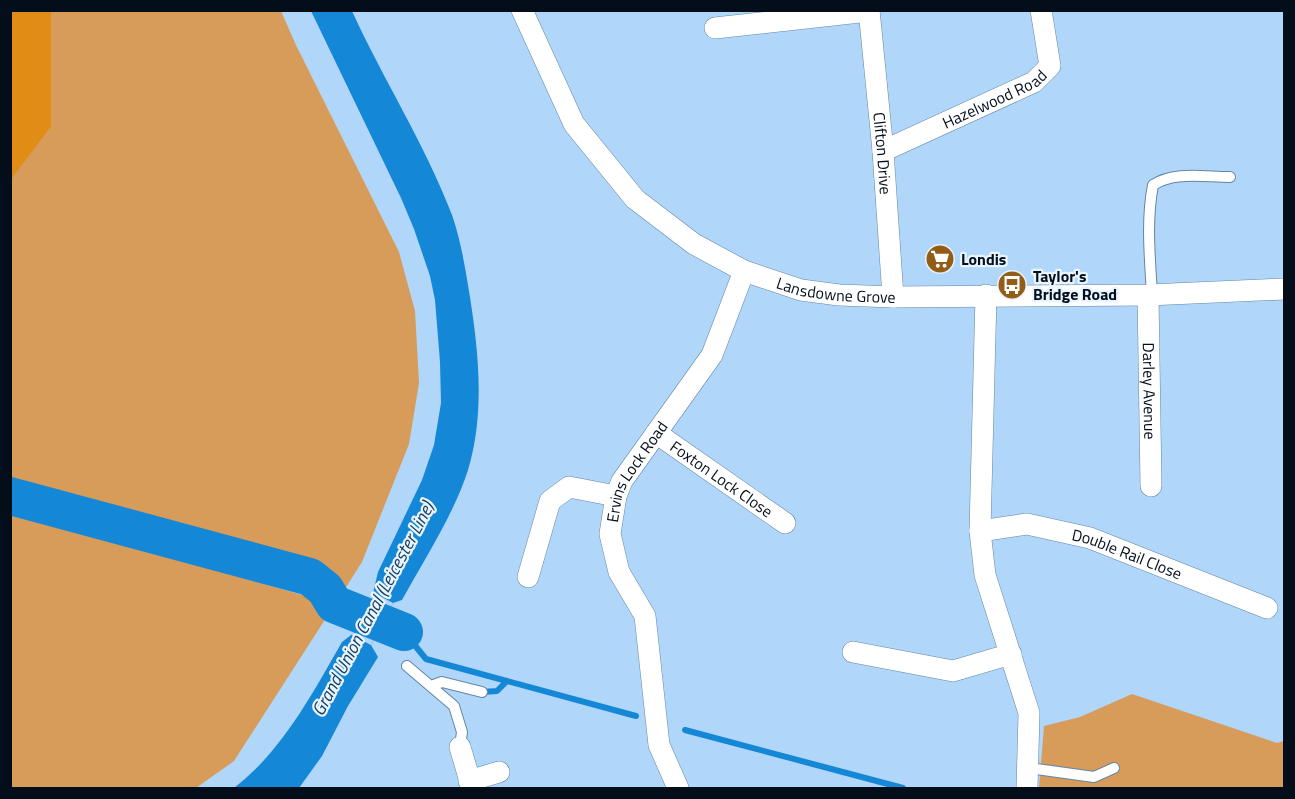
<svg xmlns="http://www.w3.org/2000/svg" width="1295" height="799" font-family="'Titillium Web',sans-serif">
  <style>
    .green { fill: #d79b5a }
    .forest { fill: #e08c15 }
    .water { fill: #1587d7 }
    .pier { fill: #b0d6f9 }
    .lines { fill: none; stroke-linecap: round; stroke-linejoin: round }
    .stream { stroke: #1587d7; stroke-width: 6 }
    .river { stroke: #1587d7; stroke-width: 38 }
    .service-casing { stroke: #6386a6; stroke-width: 12 }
    .minor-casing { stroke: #6386a6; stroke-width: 22 }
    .service { stroke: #fff; stroke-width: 10 }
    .minor { stroke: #fff; stroke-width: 21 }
    .labels { text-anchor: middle; stroke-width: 4.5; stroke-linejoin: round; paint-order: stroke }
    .street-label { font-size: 16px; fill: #030e1a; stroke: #e8f4ff }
    .poi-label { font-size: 16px; font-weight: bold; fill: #030e1a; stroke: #e8f4ff; text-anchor: start }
    .water-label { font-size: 18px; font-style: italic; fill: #173f60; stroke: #e8f4ff }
  </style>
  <rect width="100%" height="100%" fill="#b0d6f9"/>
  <path class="green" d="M51,11h230l14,32 104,209 16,59 4,72 -10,61 -47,118 -19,30 -28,-27 -304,-81 -1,-305 41,-52z
    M11,512l302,86 13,20 -92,143 -38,27h-185z
    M1132,694l145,49 7,-2v47h-245l5,-62 36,-9z"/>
  <path class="forest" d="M11,10l40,1v116l-40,52 -1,-99 2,-20z"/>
  <path class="water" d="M311,11h41c31,68 73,133 100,204 8,23 12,46 16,70 10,60 18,126 0,185 -14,44 -44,90 -66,130l-9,3 -22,42 7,12 -30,49 -26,50 -23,32h-65c49,-38 78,-94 108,-146l9,-7 22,-42 5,-21 44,-92 12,-35 7,-42 -1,-41 -5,-62 -5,-24 -16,-47 -13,-31z"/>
  <path class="pier" d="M371,591l22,12 -22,42 -23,-12z"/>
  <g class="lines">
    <path class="stream" d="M404,632l22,27 210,57
      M482,692l15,-1 10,-10
      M685,730l218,58"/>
    <path class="river" d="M10,496l300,81 15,12 9,15 70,28"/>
    <g class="service-casing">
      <path id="service" d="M1152,295c-2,-37 -6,-74 1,-110 21,-14 51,-8 77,-8
        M407,666l47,40 8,26 -2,15
        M431,686l11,-4 40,10
        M1029,768l65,9 20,-9"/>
    </g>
    <g class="minor-casing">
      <g id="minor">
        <path id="s1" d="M522,10l52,114 61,75 59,45 50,27 57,19 38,5 54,2 255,-2 136,-6"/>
        <path id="s2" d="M869,10l14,141 10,146"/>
        <path d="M715,28l154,-17"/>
        <path id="s3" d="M883,151l151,-69 16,-16 -9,-56"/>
        <path d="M986,295l-6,236 5,44 44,138 -2,75"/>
        <path id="s4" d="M1148,295l3,191"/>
        <path id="s5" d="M656,433l129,90"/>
        <path id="s6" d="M980,531l47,-7 63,14 177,70"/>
        <path d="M528,577l22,-76 19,-14 47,9"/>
        <path d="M853,652l100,19 58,-17"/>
        <path d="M460,747l12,41"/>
        <path d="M469,781l30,-9"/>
        <path id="s7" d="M678,788l-19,-43 -14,-129 -26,-44 -9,-38 6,-38 6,-15 90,-126 32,-84"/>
      </g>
    </g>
    <use href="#service" class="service"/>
    <use href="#minor" class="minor"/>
  </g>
  <defs>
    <g id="supermarket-disc" transform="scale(1.5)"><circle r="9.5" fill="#945d16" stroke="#e8f4ff"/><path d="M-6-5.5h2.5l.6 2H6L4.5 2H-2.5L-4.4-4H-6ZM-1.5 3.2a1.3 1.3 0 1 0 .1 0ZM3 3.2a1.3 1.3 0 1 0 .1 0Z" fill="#fff"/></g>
    <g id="bus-disc" transform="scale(1.5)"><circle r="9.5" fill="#945d16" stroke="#e8f4ff"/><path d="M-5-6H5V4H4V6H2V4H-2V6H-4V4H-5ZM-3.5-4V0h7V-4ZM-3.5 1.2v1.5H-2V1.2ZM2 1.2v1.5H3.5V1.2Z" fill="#fff"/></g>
  </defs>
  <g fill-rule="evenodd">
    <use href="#supermarket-disc" x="940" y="259"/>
    <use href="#bus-disc" x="1012" y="285"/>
  </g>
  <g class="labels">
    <g class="street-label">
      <text dy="6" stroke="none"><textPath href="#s3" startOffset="123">Hazelwood Road</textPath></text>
      <text dy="6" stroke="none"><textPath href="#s2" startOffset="144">Clifton Drive</textPath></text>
      <text dy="6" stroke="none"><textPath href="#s1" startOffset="448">Lansdowne Grove</textPath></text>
      <text dy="6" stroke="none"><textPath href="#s4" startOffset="96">Darley Avenue</textPath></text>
      <text dy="6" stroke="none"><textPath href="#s7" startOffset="336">Ervins Lock Road</textPath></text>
      <text dy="6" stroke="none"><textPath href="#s5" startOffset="80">Foxton Lock Close</textPath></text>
      <text dy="6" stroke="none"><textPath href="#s6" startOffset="152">Double Rail Close</textPath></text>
    </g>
    <g class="poi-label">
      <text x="961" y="265">Londis</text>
      <text x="1033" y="282">Taylor's<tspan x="1033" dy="18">Bridge Road</tspan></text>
    </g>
    <g class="water-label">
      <text transform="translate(373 609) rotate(-62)" y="6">Grand Union Canal (Leicester Line)</text>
    </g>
  </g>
  <rect width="1295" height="799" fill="none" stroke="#030e1a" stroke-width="24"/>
</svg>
